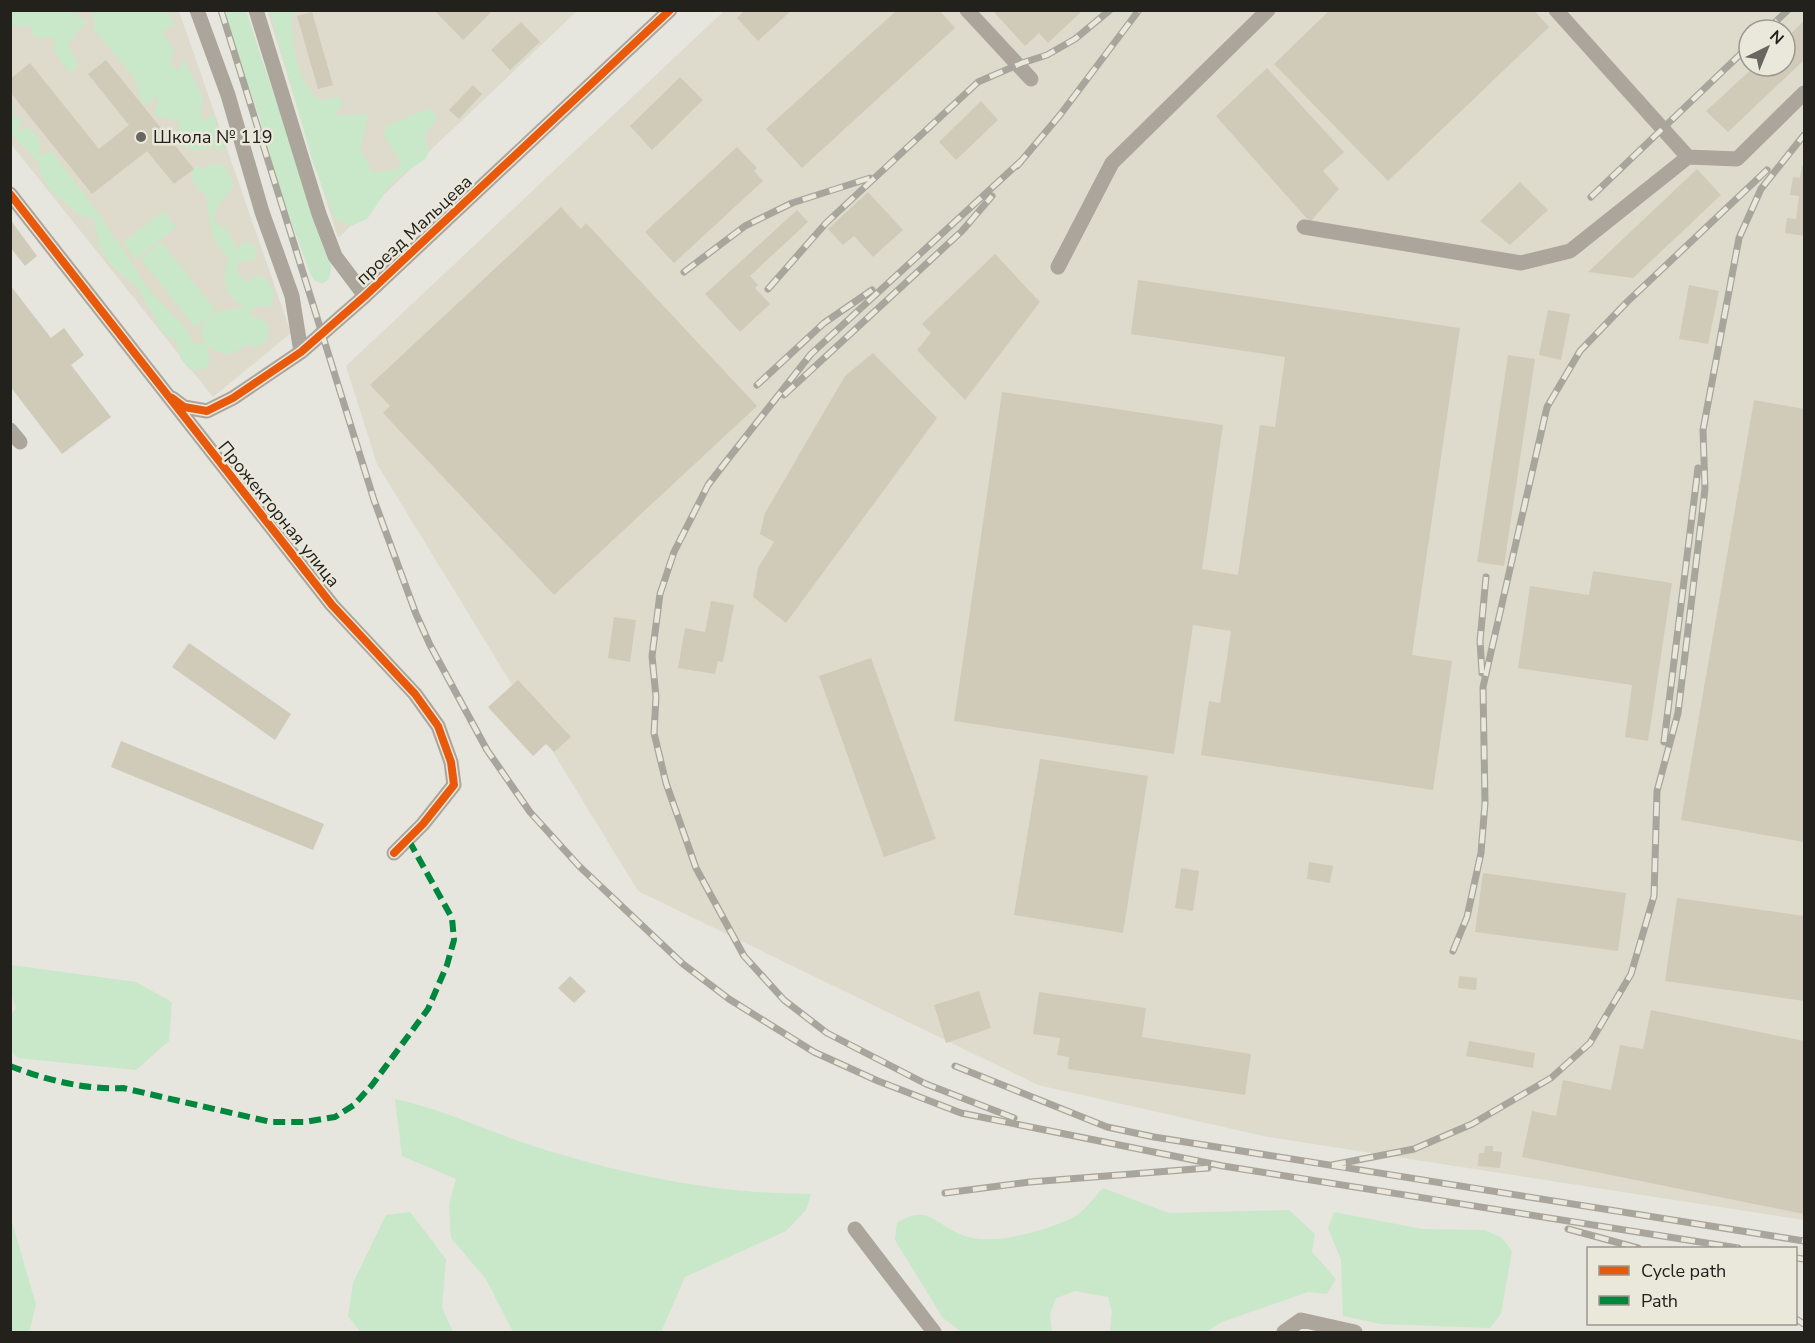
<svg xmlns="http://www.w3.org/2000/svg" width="1815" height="1343" font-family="'Nunito Sans',sans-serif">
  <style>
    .built { fill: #dedbcd; fill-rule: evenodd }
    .green { fill: #c8e8c9 }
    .building { fill: #cfcbb8 }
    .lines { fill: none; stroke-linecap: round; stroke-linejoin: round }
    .minor { stroke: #aba59b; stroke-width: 15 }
    .rail-casing { stroke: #a8a59d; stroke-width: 7 }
    .rail { stroke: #eae7db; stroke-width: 4.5; stroke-dasharray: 14; stroke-linecap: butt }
    .quiet { stroke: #00873e; stroke-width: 6; stroke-dasharray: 12 6; stroke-linecap: butt }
    .cycleway-casing { stroke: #eae7db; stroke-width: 11 }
    .cycleway { stroke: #e8590c; stroke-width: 8 }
    .poi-dot { fill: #676660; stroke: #eae7db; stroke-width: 2 }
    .labels { text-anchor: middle; stroke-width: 5; stroke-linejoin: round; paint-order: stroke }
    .poi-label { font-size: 18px; fill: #22211c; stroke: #eae7db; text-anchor: start }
    .street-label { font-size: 18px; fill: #22211c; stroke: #eae7db }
  </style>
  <rect width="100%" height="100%" fill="#e6e5de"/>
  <path class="built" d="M267,10l310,1 -239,227z
    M11,11h168l112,322 -78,64 -202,-253z
    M724,11h1080v1209l-536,-83 -230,-52 -400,-194 -261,-427 -31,-98zM1749,30h36v36h-36z"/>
  <path class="green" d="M10,11h66l4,8 8,1 -20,24 10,21 -8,8 -16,-21 1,-15h-22l-1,-11h-21z
    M89,11h80l5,14 -12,6 12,21 -4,12 9,7 5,-12 19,39 -3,11 3,13 10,-8 13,37 -17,-4 -12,5 -19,-8 1,-23 -24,-6 3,-19 -15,10 -9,-29 -40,-47v-13z
    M227,11h19l1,2c26,84 58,166 85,250l-3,16 -7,5 -8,-4 -4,-7 -36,-99 -15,-58 -26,-73 -8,-26z
    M270,11h29l-8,4c3,29 4,68 30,86l16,-4 7,3 -9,16 33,-2 -8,35 13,24 25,-4 3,-7 -18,-28 4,-8 39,-17 8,3 2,9 -12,13 5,17 -4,8 -32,22 -26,38 -16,7 -16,-7 -22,-56z
    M14,105l-1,10 9,4 -5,13 8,-5c14,8 17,14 14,29l13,-4 49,65 50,76 34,34 9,17 12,-2 -5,-5 3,-15 13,-10 27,-5c-22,-15 -21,-24 -16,-49 -18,-19 -19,-37 -22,-63l-8,-6 -8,-13 6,-10 7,3 9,-5 11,1 7,10 4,11 -15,18 -5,12 3,9 9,2 11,23 8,-9 12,6 -3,13 -18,3 3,11 9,9 7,-8 10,2 9,15 -3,14h-15l-7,10 12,3 8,7 -2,15 -9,6 -11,-2 -17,9 -16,-3 -8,-8 4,16 -4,10 -16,1 -9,-11 -6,-19 -11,-5 -27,-49 -23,-18 -13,-18 -8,-33 -9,1 -33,-27 -11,-18 -1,-10 -28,-30v-27z
    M163,211l13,16 -40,32 -13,-16z
    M161,242l55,69 -21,16 -54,-68z
    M11,965l125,17 36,20 -3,39 -33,29 -118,-12 -7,-7v-36l5,-7 -5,-14z
    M395,1099c48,10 92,32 138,47 91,29 183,48 278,48l-5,16 -20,21 -101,46 -24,55h-148l-27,-53 -35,-41 -2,-33 7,-26 -54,-23z
    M1103,1188l66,25 120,-3 26,24 -3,18 24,27 -9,15 -19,-2 -86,30 -16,10h-96l2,-20 -4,-15 -33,-6 -19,7 -6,16 2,18h-90l-19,-14 -48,-78 2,-17c30,-20 38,1 65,12 30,12 84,-4 112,-18 11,-6 21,-21 29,-29z
    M410,1212l36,47 -4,49 11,24h-92l-13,-15 5,-34 33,-68z
    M1334,1212l88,17 62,1 17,7 11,14 -11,63 -11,14 -109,-4 -38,-8 -2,-56 -13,-32z
    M10,1215l26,90 -7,27h-18z"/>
  <path class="building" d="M434,10h59l-30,30z
    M745,10h47l-34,31 -21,-23z
    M897,10h42l16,18 -153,140 -36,-39z
    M992,10h91l-35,33 -9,-10 -14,13z
    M1330,10h204l15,17 -161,154 -114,-117z
    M312,12l21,73 -15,4 -21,-73z
    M1804,21v39l-76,72 -22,-21 49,-45h30v-27z
    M521,22l19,20 -30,28 -19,-20z
    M106,60l88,109 -20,15 -27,-33 -55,43 -82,-102v-13l20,-16 69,86 30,-24 -41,-51z
    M1267,68l77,84 -21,19 16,18 -29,33 -94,-106z
    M680,77l23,23 -51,50 -22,-24z
    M473,85l9,9 -23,25 -10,-9z
    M981,101l17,19 -42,40 -17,-18z
    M737,147l20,21 -3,3 9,10 -89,82 -29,-31z
    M1802,166h2v70l-19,-3 2,-15 9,1 3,-23 -9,-1 3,-18 7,1z
    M1697,169l24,26 -88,83 -45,-6z
    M1520,182l28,28 -38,35 -30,-24z
    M868,192l35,38 -30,27 -19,-21 -11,9 -15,-16z
    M561,207l20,22 5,-6 171,183 -203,189 -171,-182 7,-7 -20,-21z
    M797,210l11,12 -58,54 8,9 -3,3 15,16 -30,28 -35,-38z
    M12,222l25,34 -12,10 -15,-19z
    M995,254l45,48 -75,98 -48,-50 14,-17 -9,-9z
    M1138,280l322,48 -48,327 40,6 -19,129 -232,-35 8,-54 11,2 11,-72 -38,-6 -19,129 -220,-33 48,-329 221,33 -21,144 36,6 22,-150 15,2 10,-70 -154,-23z
    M10,285l41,53 13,-10 20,27 -13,10 40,52 -49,37 -52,-68z
    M1689,285l30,6 -11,53 -29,-5z
    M1548,310l22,4 -9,46 -22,-5z
    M873,353l64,65 -151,205 -33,-26 5,-29 16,-26 -14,-8 5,-21 80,-137z
    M1508,355l27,4 -31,207 -27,-4z
    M1754,400l50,9v433l-123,-22z
    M1593,571l79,12 -24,158 -23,-4 7,-52 -114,-17 12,-82 59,9z
    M711,601l23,4 -11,57 -5,-1 -3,13 -37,-6 7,-40 20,4z
    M614,617l22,3 -6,42 -22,-4z
    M189,643l102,71 -16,26 -103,-73z
    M871,658l65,181 -52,18 -65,-181z
    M518,680l53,57 -17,15 -8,-8 -13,12 -45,-49z
    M121,741l203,83 -11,26 -202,-83z
    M1040,759l108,17 -25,157 -109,-18z
    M1309,862l24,4 -3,17 -23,-4z
    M1181,868l18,3 -6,40 -18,-3z
    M1483,873l143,20 -8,58 -143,-19z
    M1677,898l127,18v85l-139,-20z
    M570,976l16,15 -12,12 -16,-15z
    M1459,976l18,2 -1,12 -18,-2z
    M979,991l12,37 -45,15 -12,-38z
    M1039,992l107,16 -4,29 109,17 -6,41 -177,-26 1,-12 -12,-2 3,-17 -27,-4z
    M1651,1010l153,31v173l-282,-57 10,-46 24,5 7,-36 48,10 9,-45 23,4z
    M1469,1041l66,12 -2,15 -67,-12z
    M1485,1146h8v5l9,1 -2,16 -22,-2 1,-13h5z"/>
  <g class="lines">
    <path class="minor" d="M197,10l31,85 34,117 30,84 9,56
      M256,10l63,204 16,42 30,40
      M967,10l64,69
      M1556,10l132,147 49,2 67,-66
      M10,194l322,411 83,89 23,32 13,36 3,23 -31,39 -29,29
      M1304,227l217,36 49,-12 118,-94
      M1058,267l54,-104 156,-153
      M172,398l12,9 23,4 26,-13 68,-46 64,-56 305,-286
      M10,430l10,12
      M855,1229l79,103
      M1284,1332l17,-12 54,12"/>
    <g class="rail-casing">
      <path id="rail" d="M221,10l153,490 42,114 14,31 57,105 43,62 49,54 104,98 46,35 85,53 64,29 83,32 262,53 515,82
        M1767,30l21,-20
        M1017,166l43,-51 79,-105
        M1591,197l158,-151
        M684,272l61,-46 47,-23 78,-25
        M768,289l58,-66 152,-141 44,-19 25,-8 28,-16 35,-29
        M757,385l67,-62 48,-33
        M784,395l178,-164 30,-35
        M1482,673l-2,-32 6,-64
        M1664,742l34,-274
        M1453,951l14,-34 14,-64 4,-50 -2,-116 64,-280 33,-56 47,-49 140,-132
        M955,1066l152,61 47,10 650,104
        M1014,1118l-88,-34 -99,-51 -43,-33 -40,-44 -48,-88 -30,-85 -12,-50 2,-36 -4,-41 8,-62 14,-42 34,-67 20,-26 83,-105 210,-193
        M1332,1165l82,-16 58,-25 79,-46 39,-35 41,-69 23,-78 3,-105 21,-78 27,-224 -2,-59 36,-192 22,-49 43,-54
        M945,1193l85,-11 178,-14
        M1568,1229l70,19
        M1796,1258l8,1
        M1796,1319l8,5"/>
    </g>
    <use href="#rail" class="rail"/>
    <path class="quiet" d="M10,1066c36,14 76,24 113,22l148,34h33l31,-5 19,-12 18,-20 56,-76 19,-44 7,-25 -2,-22 -44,-79"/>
    <g class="cycleway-casing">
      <path id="cycleway" d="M10,194l322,411 83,89 23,32 13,36 3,23 -31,39 -29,29
        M172,398l12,9 23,4 26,-13 68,-46 64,-56 305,-286"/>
    </g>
    <use href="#cycleway" class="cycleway"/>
  </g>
  <circle class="poi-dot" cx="141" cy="137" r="6"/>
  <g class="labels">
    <g class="poi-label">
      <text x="153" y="143">Школа № 119</text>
    </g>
    <g class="street-label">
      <text transform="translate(414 230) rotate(-43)" y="6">проезд Мальцева</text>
      <text transform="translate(279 514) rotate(51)" y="6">Прожекторная улица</text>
    </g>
  </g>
  <rect width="1815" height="1343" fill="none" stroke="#22211c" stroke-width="24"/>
  <rect x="1587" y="1247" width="210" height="78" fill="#eae7db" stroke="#9a988f" stroke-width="1.5"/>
  <rect x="1599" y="1266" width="30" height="9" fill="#e8590c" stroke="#9a988f" stroke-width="1.5"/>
  <text x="1641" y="1277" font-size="18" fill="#22211c">Cycle path</text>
  <rect x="1599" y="1296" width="30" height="9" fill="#00873e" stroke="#9a988f" stroke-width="1.5"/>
  <text x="1641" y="1307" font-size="18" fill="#22211c">Path</text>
  <g transform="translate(1767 48) rotate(43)"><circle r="28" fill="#eae7db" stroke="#9a988f" stroke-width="1.5"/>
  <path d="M0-4.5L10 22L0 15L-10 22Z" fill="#676660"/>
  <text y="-9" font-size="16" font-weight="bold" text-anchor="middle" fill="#22211c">N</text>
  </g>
</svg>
